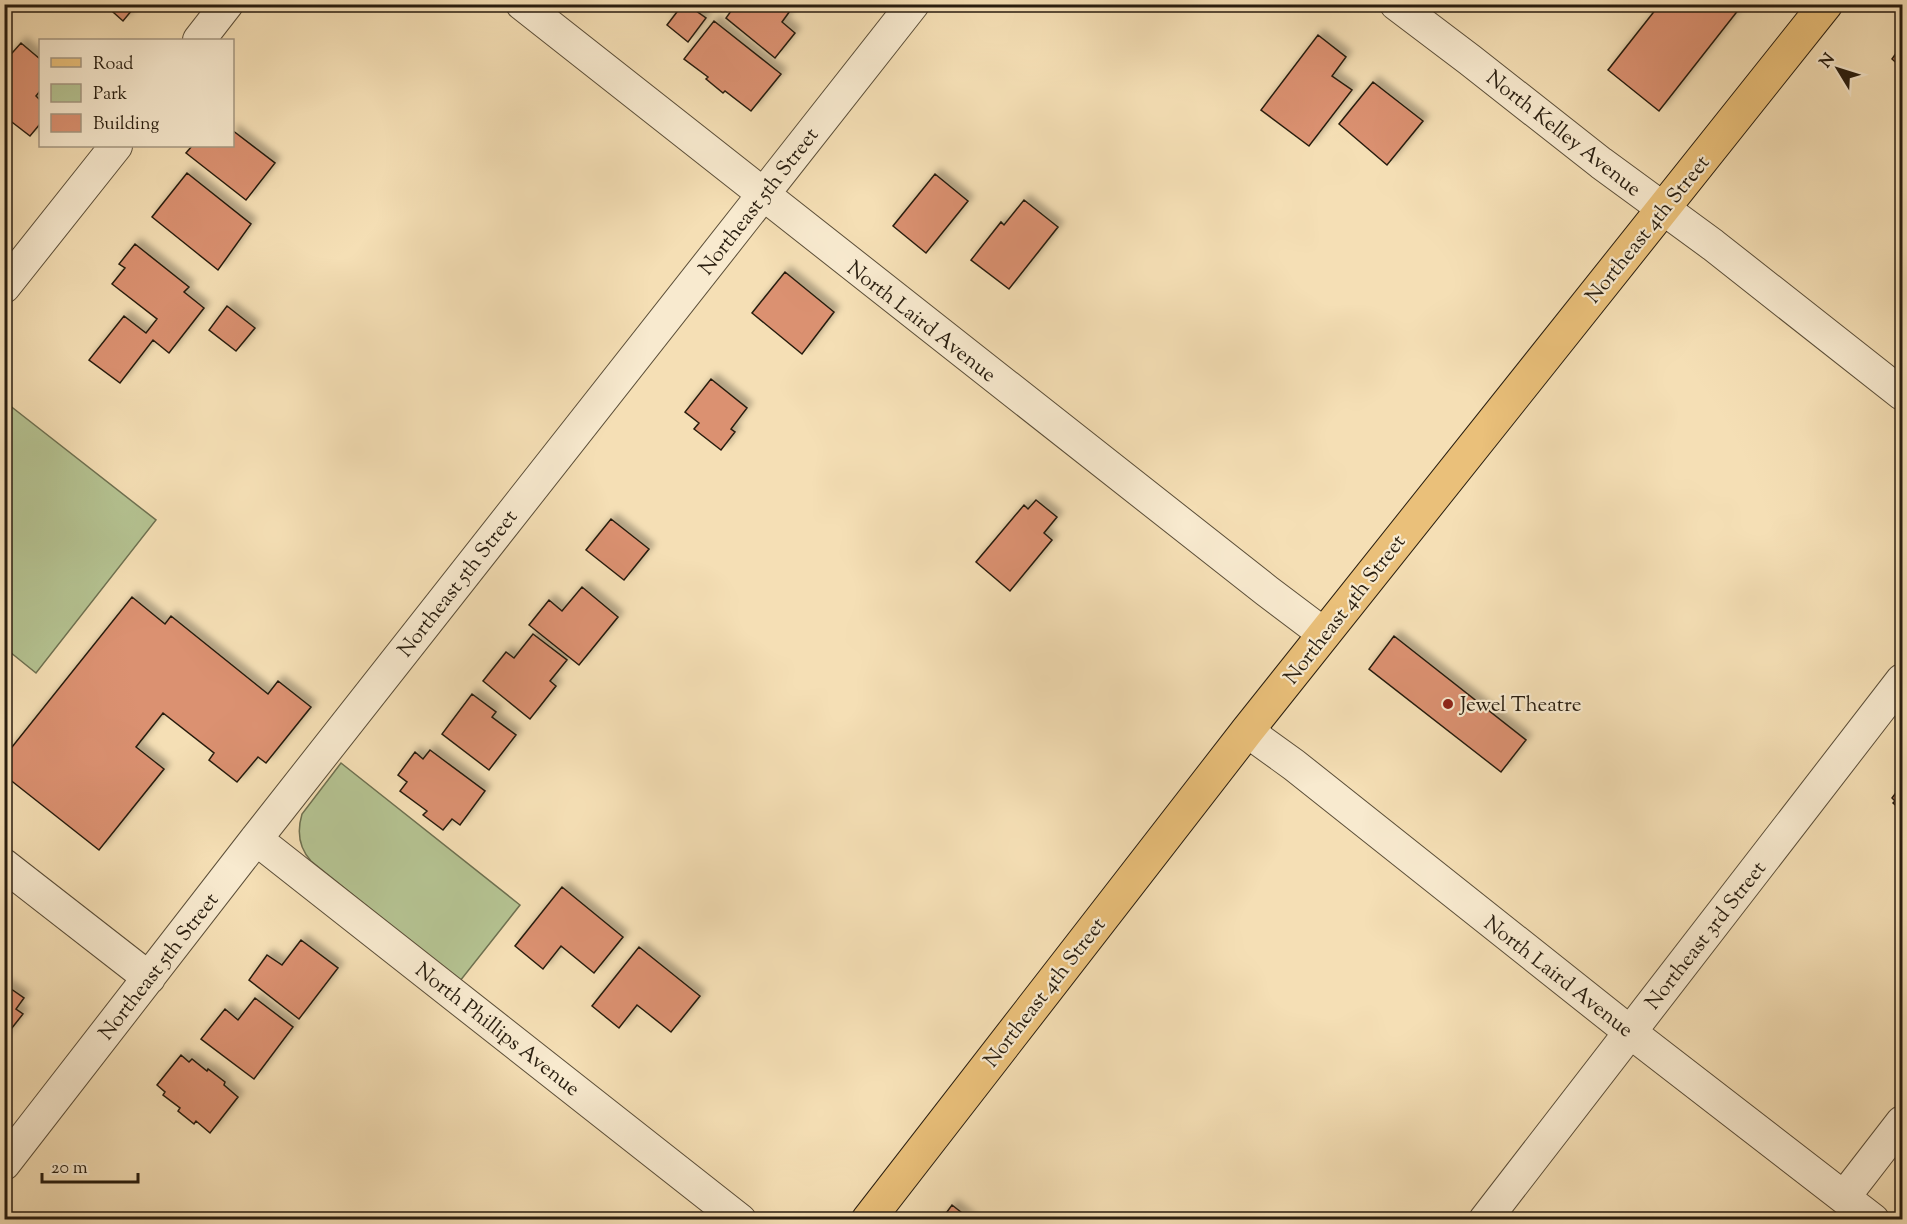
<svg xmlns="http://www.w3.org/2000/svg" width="1907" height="1224" font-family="'Sorts Mill Goudy',serif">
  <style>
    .green { fill: #b5c392; stroke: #6e7050; stroke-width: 1.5 }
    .building { fill: #db9171; stroke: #281d0f; stroke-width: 1.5; filter: url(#shadow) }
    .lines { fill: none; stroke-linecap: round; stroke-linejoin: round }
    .minor-casing { stroke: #5b4e38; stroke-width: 34 }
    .major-casing { stroke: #281d0f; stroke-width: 35 }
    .minor { stroke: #f8eacf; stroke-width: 32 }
    .major { stroke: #eac07a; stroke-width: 33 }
    .poi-dot { fill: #8f2418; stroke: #f8eacf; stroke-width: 2 }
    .labels { text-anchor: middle; stroke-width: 4.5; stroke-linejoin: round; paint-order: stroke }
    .street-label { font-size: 21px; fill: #281d0f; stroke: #f8eacf }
    .poi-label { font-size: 21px; fill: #281d0f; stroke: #f8eacf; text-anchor: start }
  </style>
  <defs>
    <filter id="shadow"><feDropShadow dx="5.5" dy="-5.5" stdDeviation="3" flood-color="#0004"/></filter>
  </defs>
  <rect width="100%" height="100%" fill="#f5dfb5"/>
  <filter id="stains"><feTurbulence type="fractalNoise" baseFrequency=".00333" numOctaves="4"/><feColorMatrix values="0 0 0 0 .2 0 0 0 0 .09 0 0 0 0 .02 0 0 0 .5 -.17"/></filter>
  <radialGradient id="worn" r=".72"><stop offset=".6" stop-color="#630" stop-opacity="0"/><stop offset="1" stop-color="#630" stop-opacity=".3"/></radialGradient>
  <path class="green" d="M4,401l152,119 -120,153 -31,-25z
    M341,763l179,142 -60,76 -149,-120c-12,-13 -14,-30 -9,-47z"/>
  <path class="building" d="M104,4h33l-14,17z
    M683,4l5,4 1,-2 17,12 -18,24 -21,-17z
    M736,4h59l-13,18 13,11 -20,25 -49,-40z
    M1660,4h83l-84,107 -51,-41z
    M714,21l67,53 -30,37 -26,-20 -2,2 -17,-14 2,-2 -24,-18z
    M1318,35l28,22 -14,19 20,14 -43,56 -48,-36z
    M21,43l19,16v32l-4,5 4,4v24l-10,12 -26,-20v-54z
    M1902,45v23l-10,-9z
    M1373,82l50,39 -36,44 -48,-41z
    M232,130l43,33 -29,37 -60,-47 6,-7h40z
    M187,173l64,51 -33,46 -66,-53z
    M935,174l33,27 -42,52 -33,-27z
    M1024,200l34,27 -49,62 -38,-29 30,-38 3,3z
    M135,244l54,43 -5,5 20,16 -35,45 -16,-13 -33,43 -31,-23 35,-44 22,17 11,-14 -45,-35 13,-16 -6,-4z
    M785,272l49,40 -32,42 -50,-41z
    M227,306l28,22 -19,23 -27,-21z
    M711,379l36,29 -16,21 4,3 -14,18 -27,-21 5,-6 -14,-11z
    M1036,500l21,17 -13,16 8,7 -42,51 -34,-29 48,-57 4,4z
    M611,519l38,30 -25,31 -38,-30z
    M582,587l36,30 -39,48 -50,-40 20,-25 13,11z
    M132,597l33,27 6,-8 97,78 10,-13 33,26 -45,56 -8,-6 -21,25 -28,-22 5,-7 -51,-40 -27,34 28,22 -65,81 -95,-75v-18z
    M533,634l34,26 -17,21 6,5 -26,33 -47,-38 23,-29 8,6z
    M1394,636l132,104 -25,32 -132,-103z
    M472,694l24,18 -4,5 24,18 -27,35 -47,-36z
    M430,750l55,41 -25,34 -8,-6 -9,11 -20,-15 4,-4 -27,-20 7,-9 -9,-7 17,-23 8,7z
    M1902,785v26l-9,-8 2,-2 -3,-3z
    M562,887l61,50 -29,36 -33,-27 -18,23 -28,-23z
    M301,940l37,28 -39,51 -50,-39 18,-25 15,10z
    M639,947l61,49 -29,36 -34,-27 -18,23 -27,-22z
    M4,984l20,14 -8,11 7,5 -19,24z
    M255,998l38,29 -39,52 -53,-40 24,-30 13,11z
    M181,1055l8,7 3,-3 15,12 1,-2 17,13 -1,3 14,12 -28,36 -14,-12 -2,3 -16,-13 2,-3 -17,-13 2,-3 -8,-7z
    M952,1205l19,15h-30z"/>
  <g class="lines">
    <g class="minor-casing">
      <path id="minor" d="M522,4l745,587 57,43
        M1396,4l74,56 131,103 112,82 189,149
        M199,40l28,-36
        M4,287l112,-141
        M1247,731l47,34 336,267 243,188
        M256,839l484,381
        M4,865l145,113
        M4,1164l252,-325 657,-835
        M1844,1197l58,-75
        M1485,1220l417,-540"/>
    </g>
    <g class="major-casing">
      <path id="major" d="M868,1220l379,-489 579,-727"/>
    </g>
    <use href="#minor" class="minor"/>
    <use href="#major" class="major"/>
  </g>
  <circle class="poi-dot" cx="1448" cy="704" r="6"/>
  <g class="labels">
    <g class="street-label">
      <text transform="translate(1564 133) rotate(38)" y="7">North Kelley Avenue</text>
      <text transform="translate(758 201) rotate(-52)" y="7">Northeast 5th Street</text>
      <text transform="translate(1647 229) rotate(-51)" y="7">Northeast 4th Street</text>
      <text transform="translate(922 321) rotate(38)" y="7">North Laird Avenue</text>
      <text transform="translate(457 583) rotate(-52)" y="7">Northeast 5th Street</text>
      <text transform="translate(1344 609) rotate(-52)" y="7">Northeast 4th Street</text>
      <text transform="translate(1705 935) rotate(-52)" y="7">Northeast 3rd Street</text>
      <text transform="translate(158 966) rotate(-52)" y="7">Northeast 5th Street</text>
      <text transform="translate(1559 976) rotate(38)" y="7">North Laird Avenue</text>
      <text transform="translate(1044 992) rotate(-52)" y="7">Northeast 4th Street</text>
      <text transform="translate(498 1029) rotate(38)" y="7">North Phillips Avenue</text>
    </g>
    <g class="poi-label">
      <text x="1460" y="711">Jewel Theatre</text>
    </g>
  </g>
  <rect width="1907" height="1224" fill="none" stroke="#f5dfb5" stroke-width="24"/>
  <rect x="6" y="6" width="1895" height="1212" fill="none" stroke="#281d0f" stroke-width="3"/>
  <rect x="12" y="12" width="1883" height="1200" fill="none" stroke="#281d0f" stroke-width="1.5"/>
  <rect x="39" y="39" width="195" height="108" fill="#f8eacf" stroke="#a59882" stroke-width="1.5"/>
  <rect x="51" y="58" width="30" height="9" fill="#eac07a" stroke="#a59882" stroke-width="1.5"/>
  <text x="93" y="69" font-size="18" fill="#281d0f">Road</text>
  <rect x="51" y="84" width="30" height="18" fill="#b5c392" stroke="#a59882" stroke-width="1.5"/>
  <text x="93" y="99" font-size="18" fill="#281d0f">Park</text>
  <rect x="51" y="114" width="30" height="18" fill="#db9171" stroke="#a59882" stroke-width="1.5"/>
  <text x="93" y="129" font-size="18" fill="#281d0f">Building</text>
  <g transform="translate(1838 69) rotate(308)" stroke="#f8eacf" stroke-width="4.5" paint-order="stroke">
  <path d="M0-4.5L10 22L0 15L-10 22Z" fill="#281d0f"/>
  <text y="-9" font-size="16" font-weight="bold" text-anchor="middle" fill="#281d0f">N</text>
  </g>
  <path d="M42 1173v9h96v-9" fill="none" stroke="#281d0f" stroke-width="3"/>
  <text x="51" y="1173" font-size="18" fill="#281d0f" stroke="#f8eacf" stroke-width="4.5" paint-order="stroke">20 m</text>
  <rect width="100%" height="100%" filter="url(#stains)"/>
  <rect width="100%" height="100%" fill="url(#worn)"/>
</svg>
